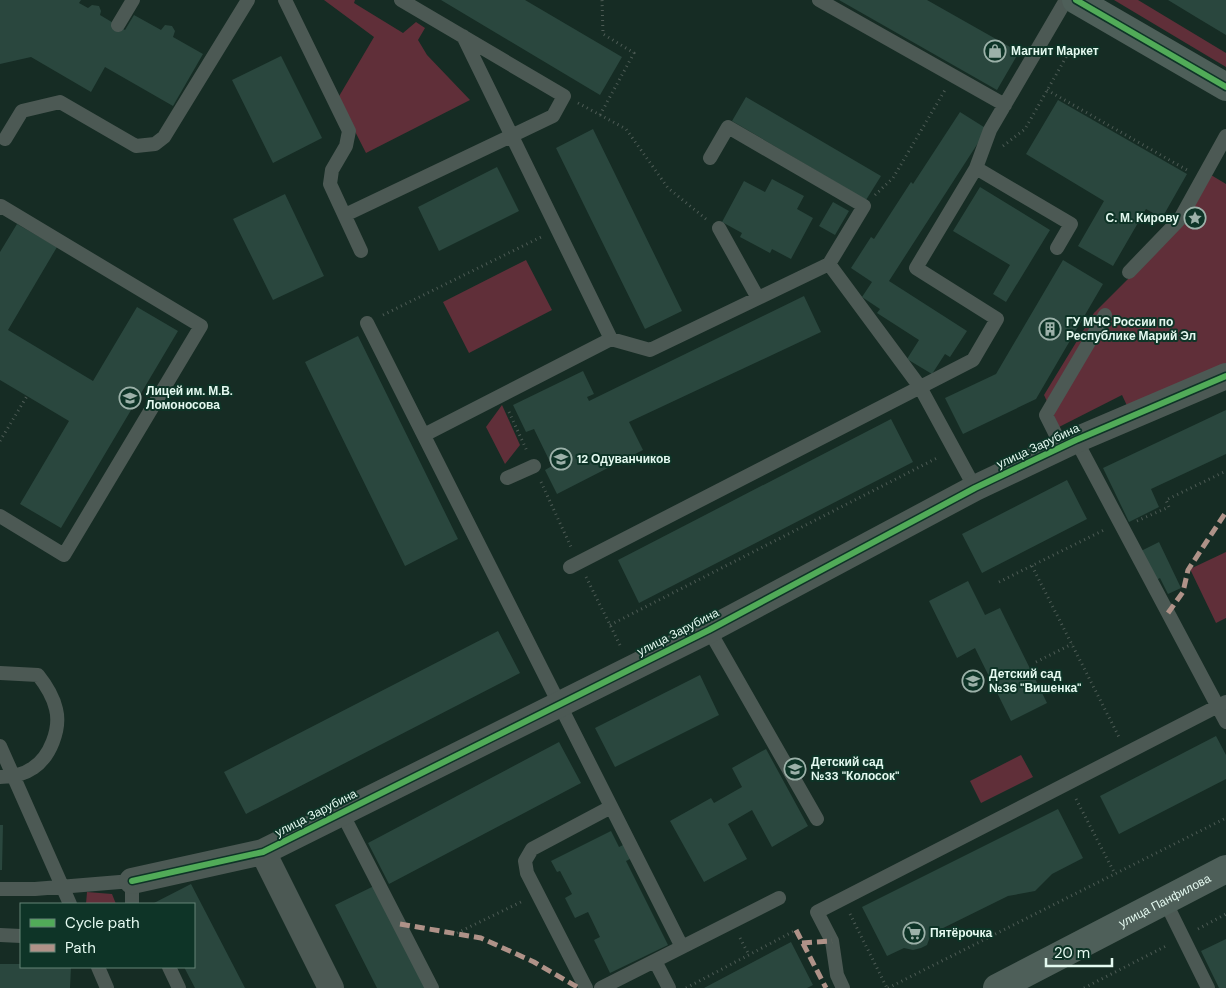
<svg xmlns="http://www.w3.org/2000/svg" width="1226" height="988" font-family="'DM Sans',sans-serif">
  <style>
    .green { fill: #602f39 }
    .building { fill: #2a473e }
    .lines { fill: none; stroke-linecap: round; stroke-linejoin: round }
    .path { stroke: #4d5b55; stroke-width: 3; stroke-dasharray: 1 4; stroke-linecap: butt }
    .lane { stroke: #4c5954; stroke-width: 14 }
    .street { stroke: #4c5954; stroke-width: 26 }
    .secondary { stroke: #4e5f59; stroke-width: 28 }
    .quiet { stroke: #af9288; stroke-width: 5; stroke-dasharray: 10 5; stroke-linecap: butt }
    .cycleway-casing { stroke: #0e3427; stroke-width: 9 }
    .cycleway { stroke: #51ab58; stroke-width: 6 }
    .labels { text-anchor: middle; stroke-width: 4; stroke-linejoin: round; paint-order: stroke }
    .poi-label { font-size: 12px; font-weight: bold; fill: #e4f9f0; stroke: #0e3427; text-anchor: start }
    .street-label { font-size: 12px; fill: #e4f9f0; stroke: #0e3427 }
  </style>
  <rect width="100%" height="100%" fill="#162c24"/>
  <path class="green" d="M324,0h31l-1,3 49,30 13,-11 9,6 -7,12 9,15 43,45 -104,53 -28,-55 36,-61z
    M1114,0h24l88,53v14z
    M1211,175l15,9v180l-96,48 -8,-17 -63,32 -15,-32 50,-82 90,-90z
    M526,260l26,50 -83,43 -26,-51z
    M502,405l18,40 -15,19 -19,-37z
    M1226,552v66l-10,5 -26,-54z
    M1021,755l12,22 -52,26 -11,-22z
    M87,892l25,2 4,10h-30z"/>
  <path class="building" d="M0,0h81l-2,3 9,5 4,-3 7,1 2,5 -1,4 25,15 9,-15 27,15 4,-5 7,1 3,5 -2,6 30,17 -30,52 -68,-39 -14,25 -60,-35 -31,7z
    M441,0h84l97,57 -22,38z
    M839,0h88l92,52 -22,38z
    M1168,0h58v35l-30,-18z
    M281,56l41,82 -49,25 -41,-83z
    M746,97l135,79 -15,24 -134,-79z
    M1058,100l129,74 -25,44 -16,-9 -33,57 -35,-20 26,-45 -78,-47z
    M960,112l27,17 -98,152 78,50 -17,26 -5,-3 -13,20 -25,-15 12,-19 -42,-27 3,-4 -18,-12 10,-15 -21,-14 20,-31 3,2 37,-57 2,2z
    M593,129l89,182 -37,18 -89,-181z
    M497,167l22,44 -80,40 -21,-44z
    M772,179l32,17 -7,13 16,9 -22,41 -19,-10 -2,4 -30,-16 2,-4 -20,-11 22,-41 21,11z
    M980,187l70,43 -44,72 -13,-8 17,-29 -57,-34z
    M285,194l39,82 -51,24 -40,-81z
    M833,202l16,9 -14,24 -16,-9z
    M17,224l40,23 -49,83 85,51 44,-74 41,24 -117,197 -41,-24 49,-83 -69,-41v-128z
    M1063,260l40,24 -67,115 -73,35 -18,-36 51,-24z
    M804,296l17,36 -192,90 14,28 -86,44 -12,-24 7,-4 -18,-37 -8,3 -13,-27 70,-34 11,23 -7,3 2,4z
    M358,336l100,203 -53,27 -100,-204z
    M1226,410v44l-75,35 8,18 -30,15 -26,-54z
    M891,419l22,43 -274,141 -21,-43z
    M1067,480l20,39 -105,54 -20,-39z
    M1159,542l22,46 -13,6 -8,-16 -4,2 -15,-29z
    M968,581l17,34 15,-7 47,95 -36,18 -36,-73 -18,10 -28,-57z
    M498,631l22,42 -274,141 -22,-42z
    M700,675l19,40 -104,52 -20,-39z
    M1216,736l10,19v24l-107,55 -19,-38z
    M559,742l22,41 -192,101 -21,-41z
    M766,749l42,77 -36,21 -20,-37 -24,14 19,35 -43,23 -34,-61 41,-23 3,5 28,-16 -10,-19z
    M1058,809l25,49 -31,16 -17,17 -27,5 -77,38 -4,11 -6,3 -8,2 -9,-2 -17,8 -25,-49z
    M0,825h3l-1,45h-2z
    M611,831l8,16 6,-3 7,14 -6,3 42,84 -58,28 -16,-33 6,-3 -12,-25 -13,6 -10,-20 7,-4 -12,-23 -3,1 -6,-11z
    M191,884l54,104h-50l-11,-21h10v-63h-42z
    M374,886l51,102h-48l-42,-83z
    M1226,939v49h-7l-18,-37z
    M791,942l22,43 -6,3h-103z
    M0,964h21v3h50l-1,21h-70z"/>
  <g class="lines">
    <path class="path" d="M1047,90l140,80
      M578,103l48,26 42,59 38,31
      M600,115l34,-62 -31,-19 -1,-34
      M1003,146l22,-17 44,-77
      M875,195l18,-17 52,-88
      M383,315l158,-78
      M509,412l18,39
      M0,441l27,-45
      M541,482l30,65
      M1137,521l32,-14 -3,-7 60,-29
      M1032,566l88,173
      M586,577l35,70
      M999,582l105,-52
      M610,625l329,-168
      M1036,662l36,-18
      M1076,799l39,75
      M850,914l37,74
      M1198,929l28,-15
      M457,933l66,-32
      M740,938l9,17
      M686,988l110,-58
      M888,988l338,-170
      M1084,988l84,-43"/>
    <path class="lane" d="M285,0l64,131 -3,15 -14,24 -2,14 31,67
      M819,0l186,105
      M118,25l15,-25
      M463,36l148,303
      M5,139l17,-28 38,-9 76,44 19,-2 9,-7 84,-137
      M0,208l1,-2 200,120 -137,229 -64,-39
      M345,215l208,-99 11,-20 -163,-96
      M719,228l39,70
      M1057,248l14,-24 -95,-56 14,-38 76,-130
      M829,264l91,123 55,101
      M1129,272l51,-53 46,-83
      M367,323l315,624
      M424,435l187,-96 39,11 179,-86 35,-58 -136,-79 -18,31
      M1076,440l150,282
      M1062,447l-16,-32 59,-100
      M507,478l27,-12
      M570,567l403,-207 24,-41 -81,-51 60,-100
      M709,630l108,189
      M0,673l38,2c8,10 15,21 18,34 5,20 -6,48 -23,59 -10,7 -21,9 -33,9
      M0,746l70,158
      M342,813l90,175
      M0,889h35l97,-8v23
      M1165,901l43,87
      M0,935l21,1
      M655,961l14,27
      M98,967l9,21
      M169,967l10,21
      M586,988l-59,-115 -2,-12 7,-12 79,-42
      M601,988l178,-90
      M843,988l-6,-13 -5,-34 -15,-29 409,-210"/>
    <path class="street" d="M263,852l68,136
      M132,881l131,-29 446,-222 266,-142 101,-48 150,-64"/>
    <g class="secondary">
      <path d="M1076,0l150,87"/>
      <path id="s1" d="M997,988l229,-119"/>
    </g>
    <path class="quiet" d="M1168,613l15,-21 5,-22 38,-58
      M400,924l81,14 53,24 45,26
      M796,930l30,58
      M802,943l30,-2"/>
    <g class="cycleway-casing">
      <path id="cycleway" d="M1076,0l150,87
        M132,881l131,-29 446,-222 266,-142 101,-48 150,-64"/>
    </g>
    <use href="#cycleway" class="cycleway"/>
  </g>
  <defs>
    <g id="shop-ring" transform="scale(1.125)"><circle r="9.5" fill="#0e3427" stroke="#9cb1a9" stroke-width="1.5"/><path d="M-5-2.5h2.3a2.7 3.5 0 0 1 5.4 0H5L5.5 6h-11ZM-1.5-2.5h3a1.5 2.3 0 0 0-3 0Z" fill="#9cb1a9"/></g>
    <g id="sight-ring" transform="scale(1.125)"><circle r="9.5" fill="#0e3427" stroke="#9cb1a9" stroke-width="1.5"/><path d="M0-6L1.8-2.2L6-1.7L2.9 1.2L3.7 5.4L0 3.3L-3.7 5.4L-2.9 1.2L-6-1.7L-1.8-2.2Z" fill="#9cb1a9"/></g>
    <g id="building-ring" transform="scale(1.125)"><circle r="9.5" fill="#0e3427" stroke="#9cb1a9" stroke-width="1.5"/><path d="M-4-6H4V6H1V3H-1V6H-4ZM-2.5-4.3h1.7v1.8h-1.7ZM.8-4.3h1.7v1.8H.8ZM-2.5-1h1.7V.8h-1.7ZM.8-1h1.7V.8H.8Z" fill="#9cb1a9"/></g>
    <g id="school-ring" transform="scale(1.125)"><circle r="9.5" fill="#0e3427" stroke="#9cb1a9" stroke-width="1.5"/><path d="M0-5L7-2L0 1L-7-2ZM-4 1L0 2.5L4 1V4Q0 6-4 4Z" fill="#9cb1a9"/></g>
    <g id="supermarket-ring" transform="scale(1.125)"><circle r="9.5" fill="#0e3427" stroke="#9cb1a9" stroke-width="1.5"/><path d="M-6-5.5h2.5l.6 2H6L4.5 2H-2.5L-4.4-4H-6ZM-1.5 3.2a1.3 1.3 0 1 0 .1 0ZM3 3.2a1.3 1.3 0 1 0 .1 0Z" fill="#9cb1a9"/></g>
  </defs>
  <g fill-rule="evenodd">
    <use href="#shop-ring" x="995" y="51"/>
    <use href="#sight-ring" x="1195" y="218"/>
    <use href="#building-ring" x="1050" y="329"/>
    <use href="#school-ring" x="130" y="398"/>
    <use href="#school-ring" x="561" y="459"/>
    <use href="#school-ring" x="973" y="681"/>
    <use href="#school-ring" x="795" y="769"/>
    <use href="#supermarket-ring" x="914" y="933"/>
  </g>
  <g class="labels">
    <g class="poi-label">
      <text x="1011" y="55">Магнит Маркет</text>
      <text x="1179" y="222" text-anchor="end">С. М. Кирову</text>
      <text x="1066" y="326">ГУ МЧС России по<tspan x="1066" dy="14">Республике Марий Эл</tspan></text>
      <text x="146" y="395">Лицей им. М.В.<tspan x="146" dy="14">Ломоносова</tspan></text>
      <text x="577" y="463">12 Одуванчиков</text>
      <text x="989" y="678">Детский сад<tspan x="989" dy="14">№36 "Вишенка"</tspan></text>
      <text x="811" y="766">Детский сад<tspan x="811" dy="14">№33 "Колосок"</tspan></text>
      <text x="930" y="937">Пятёрочка</text>
    </g>
    <g class="street-label">
      <text transform="translate(1038 446) rotate(-25)" y="4">улица Зарубина</text>
      <text transform="translate(678 632) rotate(-27)" y="4">улица Зарубина</text>
      <text transform="translate(316 813) rotate(-27)" y="4">улица Зарубина</text>
      <text dy="4" stroke="none"><textPath href="#s1" startOffset="189">улица Панфилова</textPath></text>
    </g>
  </g>
  <rect x="20" y="903" width="175" height="65" fill="#0e3427" stroke="#648377"/>
  <rect x="30" y="919" width="25" height="8" fill="#51ab58" stroke="#648377"/>
  <text x="65" y="928" font-size="15" fill="#e4f9f0">Cycle path</text>
  <rect x="30" y="944" width="25" height="8" fill="#af9288" stroke="#648377"/>
  <text x="65" y="953" font-size="15" fill="#e4f9f0">Path</text>
  <path d="M1046 958v8h66v-8" fill="none" stroke="#e4f9f0" stroke-width="2.5"/>
  <text x="1054" y="958" font-size="15" fill="#e4f9f0" stroke="#0e3427" stroke-width="4" paint-order="stroke">20 m</text>
</svg>
